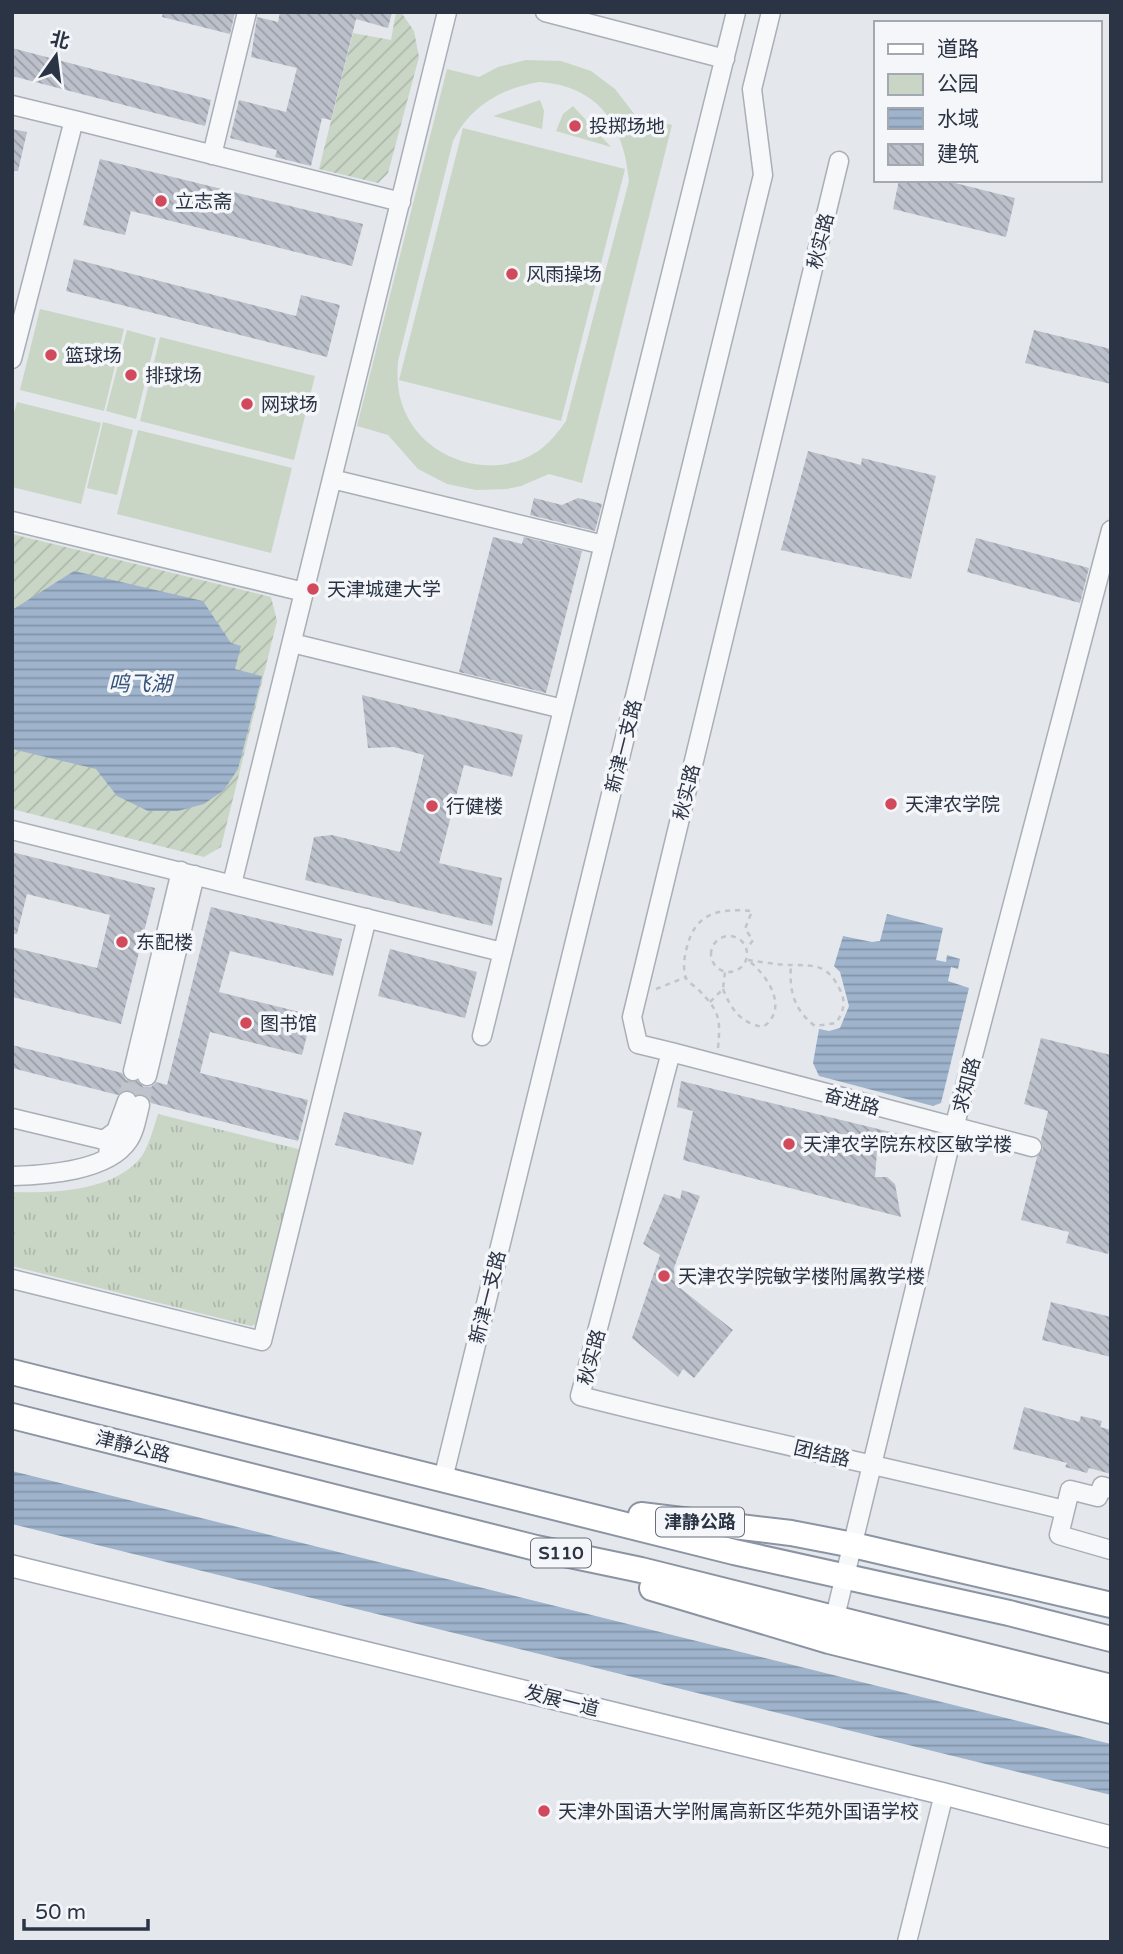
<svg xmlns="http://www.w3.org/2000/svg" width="1123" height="1954" font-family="'Varela Round','Noto Sans SC',sans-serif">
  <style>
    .grass { fill: url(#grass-tufts) }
    .park { fill: #c9d6c5; fill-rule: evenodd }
    .garden { fill: url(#garden-furrows) }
    .water { fill: url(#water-rules) }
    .building { fill: url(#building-back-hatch) }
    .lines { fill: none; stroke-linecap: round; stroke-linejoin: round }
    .minor-tunnel { stroke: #bfc3cb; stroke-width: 18; stroke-dasharray: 18 9; stroke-linecap: butt }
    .minor-casing { stroke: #a9aeb7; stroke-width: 21 }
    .major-casing { stroke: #a3abb8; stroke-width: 24 }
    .highway-casing { stroke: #8b94a3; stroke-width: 28 }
    .path { stroke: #c2c5cb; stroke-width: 2.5; stroke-dasharray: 5 5; stroke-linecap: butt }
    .minor { stroke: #f7f8fa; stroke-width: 18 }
    .major { stroke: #fff; stroke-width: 21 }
    .highway { stroke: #fff; stroke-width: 24 }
    .poi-dot { fill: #d1495b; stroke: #f4f6f9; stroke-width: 2.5 }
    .labels { text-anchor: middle; stroke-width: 7; stroke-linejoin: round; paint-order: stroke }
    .shield { fill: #f4f6f9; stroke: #676e7b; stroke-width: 2 }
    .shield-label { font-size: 18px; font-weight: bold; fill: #2b3445 }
    .poi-label { font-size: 19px; fill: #2b3445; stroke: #f4f6f9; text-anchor: start }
    .street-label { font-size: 19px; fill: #2b3445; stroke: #f4f6f9 }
    .water-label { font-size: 21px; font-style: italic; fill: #34527a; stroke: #f4f6f9 }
  </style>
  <defs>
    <pattern id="grass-tufts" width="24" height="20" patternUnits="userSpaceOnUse" patternTransform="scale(1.75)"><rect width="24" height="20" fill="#c9d6c5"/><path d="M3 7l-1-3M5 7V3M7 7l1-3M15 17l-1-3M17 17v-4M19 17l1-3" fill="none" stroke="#adb8ab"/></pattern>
    <pattern id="garden-furrows" width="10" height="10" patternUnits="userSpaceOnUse" patternTransform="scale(1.75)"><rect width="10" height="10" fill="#c9d6c5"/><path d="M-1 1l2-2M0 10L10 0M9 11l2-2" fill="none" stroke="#adb8ab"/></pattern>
    <pattern id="water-rules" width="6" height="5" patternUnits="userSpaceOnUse" patternTransform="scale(1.75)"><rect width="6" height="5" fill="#9fb4cc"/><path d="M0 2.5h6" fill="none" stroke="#8293a7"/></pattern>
    <pattern id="building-back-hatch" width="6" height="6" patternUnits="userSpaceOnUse" patternTransform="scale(1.75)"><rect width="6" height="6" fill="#bbc0ca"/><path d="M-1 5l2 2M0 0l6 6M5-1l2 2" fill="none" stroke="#989da6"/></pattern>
  </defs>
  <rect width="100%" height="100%" fill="#e4e7ec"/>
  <path class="grass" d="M158,1114l144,36 -39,166 -6,8 -6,2 -239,-60v-74c40,1 93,0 124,-29 12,-11 17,-34 22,-49z"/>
  <path class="park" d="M526,60l35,1 30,10 24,18 20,26 37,10 -90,358 -33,-9 -28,12 -14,3 -31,1 -29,-6 -29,-15 -30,-34 -31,-9 90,-357 32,8 19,-10zM539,82c60,4 85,43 90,99l-63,240c-7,10 -15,20 -25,28 -47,35 -121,11 -139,-45 -5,-15 -5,-28 -4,-43l55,-220c17,-35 49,-53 86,-59z
    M540,100l4,11 -2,18 -49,-13z
    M573,106l38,41 -55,-16 7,-17z
    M463,128l162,41 -64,252 -162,-41z
    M40,309l84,20 -20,82 -84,-21z
    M127,330l29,8 -20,81 -30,-8z
    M160,337l155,39 -21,84 -154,-39z
    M17,402l84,21 -20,81 -69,-17v-67z
    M103,422l30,8 -16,65 -30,-7z
    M138,430l154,38 -21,85 -154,-39z"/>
  <path class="garden" d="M396,12h5l13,19 5,26 -31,116 -10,10 -59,-14 34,-136 38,7z
    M12,534l259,63 6,24 -56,226 -17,10 -192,-48z"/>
  <path class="water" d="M74,571l129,30 28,42 10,3 -6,23 27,7 -24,93 -14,21 -20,14 -26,7h-30l-31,-15 -21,-27 -84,-20v-139z
    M887,914l56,14 -7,32 10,2 1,-7 13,4 -2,10 -7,-2 -3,14 21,7 -28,115 -8,3 -114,-30 -6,-13 6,-34 10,2 11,-3 9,-22 -9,-34 -6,-6 9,-30 29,6 8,-1z
    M12,1471l1099,273v51l-1099,-271z"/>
  <path class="building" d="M163,12h72l-5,22 -68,-17z
    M280,12h112l-4,16 -32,-9 -25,101 -9,-2 -11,48 -36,-9 2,-7 -47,-12 9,-38 47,12 11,-44 -46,-11 6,-40 21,5z
    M12,48l199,52 -6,26 -193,-50z
    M12,129l15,3 -9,39h-6z
    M100,159l263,65 -11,42 -221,-55 -6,24 -42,-10z
    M899,180h44l72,18 -9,39 -113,-28z
    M74,259l222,57 5,-21 39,10 -13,52 -261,-66z
    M1034,330l77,19v35l-86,-21z
    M808,451l53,14 1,-7 74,18 -25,103 -130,-29z
    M534,498l28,7 16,-7 24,6 -7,27 -65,-16z
    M493,537l29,7 2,-7 58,14 -36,142 -87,-21z
    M976,538l113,30 -9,35 -113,-31z
    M362,695l161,40 -11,42 -48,-12 -25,98 63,15 -10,48 -187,-46 9,-43 18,-2 68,17 24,-97 -30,-8 -26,1z
    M12,852l143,36 -34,136 -109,-27v-50l85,21 13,-53 -83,-21 -10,40h-5z
    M211,907l131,32 -9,37 -103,-25 -11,41 93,23 -10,40 -92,-23 -10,41 108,27 -10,41 -147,-38 -4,-7 -11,-2 -6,-4h-6l-6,5 -106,-27v-23l110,28 4,7 11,1 7,6h7l5,-5 11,3z
    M390,949l87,23 -12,46 -87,-22z
    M1041,1038l70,17v186l-3,13 -42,-11 3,-11 -48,-12 16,-63 6,-8 -2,-9 7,-29 -24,-7z
    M681,1081l222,54 -17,15 -9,1 -2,26h12l8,7 6,33 -218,-57 10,-49 -16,-4z
    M344,1112l78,20 -9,33 -78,-20z
    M682,1190l18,6 -26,72 1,16 58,46 -39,48 -11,-9 -5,8 -46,-39 28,-83 -17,-11 21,-50 16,5z
    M1051,1302l60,15v40l-69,-17z
    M1024,1407l55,15 2,-6 21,5 -2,6 11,3v44l-22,-6 -2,5 -22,-6 2,-4 -54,-14z"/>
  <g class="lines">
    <path class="minor-tunnel" d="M127,1101l6,-30
      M140,1105l7,-29"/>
    <g class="minor-casing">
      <path id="minor" d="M545,12l180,47
        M12,105l62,15
        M212,155l35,-143
        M839,161l-207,856 6,27 33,8 -91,344c161,41 323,74 484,114
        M12,359l62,-239 327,82
        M332,479l272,66
        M12,521l292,71
        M292,643l271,66
        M12,830l490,122
        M232,884l215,-872
        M482,1036l254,-1024
        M671,1052l361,95
        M133,1071l48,-200
        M147,1076l48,-201
        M12,1118l92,22 5,2 -1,16
        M104,1140l12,-9 11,-30
        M12,1176c34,-1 96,-5 116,-35 7,-10 9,-24 12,-36
        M12,1279l250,62 105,-423
        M443,1479l320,-1304 -11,-86 19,-77
        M1111,1489l-9,-3 -4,11 -28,-7 -11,45 52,15
        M832,1629l122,-501 157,-598
        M907,1942l37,-148"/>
    </g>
    <g class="major-casing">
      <path id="major" d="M12,1566l932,228 167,43"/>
    </g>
    <g class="highway-casing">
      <path id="highway" d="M12,1372l722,180 275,61 102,26
        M12,1416l524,132 105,22 470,117
        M641,1515l150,18 62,12 258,60
        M652,1588l177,53 282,70"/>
    </g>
    <path class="path" d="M711 954a18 18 0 1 1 36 0a18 18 0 1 1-36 0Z
      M748,960c14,2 30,5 44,5 26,0 37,1 49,27 5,11 2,21 -5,31l-21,3c-21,-16 -26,-35 -24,-61
      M656,989l30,-12
      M723,989c8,20 17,34 40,38 27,-19 4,-52 -15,-67
      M710,1002l13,-13 2,-17
      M718,1048c3,-31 1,-37 -20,-59 -4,-3 -10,-7 -12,-11 -3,-7 -2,-20 0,-27 8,-38 31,-43 66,-40l-7,18 8,11 -5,7"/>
    <use href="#minor" class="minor"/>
    <use href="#major" class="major"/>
    <use href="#highway" class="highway"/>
  </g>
  <g class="poi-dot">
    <circle cx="575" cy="126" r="7"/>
    <circle cx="161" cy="201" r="7"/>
    <circle cx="512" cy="274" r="7"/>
    <circle cx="51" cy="355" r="7"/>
    <circle cx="131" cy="375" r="7"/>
    <circle cx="247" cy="404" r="7"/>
    <circle cx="313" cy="589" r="7"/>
    <circle cx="891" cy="804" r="7"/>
    <circle cx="432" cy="806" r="7"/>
    <circle cx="122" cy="942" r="7"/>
    <circle cx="246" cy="1023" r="7"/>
    <circle cx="789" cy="1144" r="7"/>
    <circle cx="664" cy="1276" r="7"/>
    <circle cx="544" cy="1811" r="7"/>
  </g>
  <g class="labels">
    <g class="shield">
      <rect x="656" y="1507.5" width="88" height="29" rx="5"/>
      <rect x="531" y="1538.5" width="60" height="29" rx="5"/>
    </g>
    <g class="shield-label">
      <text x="700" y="1528">津静公路</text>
      <text x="561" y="1559">S110</text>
    </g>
    <g class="poi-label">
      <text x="589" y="133">投掷场地</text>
      <text x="175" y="208">立志斋</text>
      <text x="526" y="281">风雨操场</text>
      <text x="65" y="362">篮球场</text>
      <text x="145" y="382">排球场</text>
      <text x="261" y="411">网球场</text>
      <text x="327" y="596">天津城建大学</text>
      <text x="905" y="811">天津农学院</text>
      <text x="446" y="813">行健楼</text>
      <text x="136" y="949">东配楼</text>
      <text x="260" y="1030">图书馆</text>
      <text x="803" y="1151">天津农学院东校区敏学楼</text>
      <text x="678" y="1283">天津农学院敏学楼附属教学楼</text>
      <text x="558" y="1818">天津外国语大学附属高新区华苑外国语学校</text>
    </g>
    <g class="street-label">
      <text transform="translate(820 241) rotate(-76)" y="7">秋实路</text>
      <text transform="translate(623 746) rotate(-76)" y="7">新津一支路</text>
      <text transform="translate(686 792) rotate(-76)" y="7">秋实路</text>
      <text transform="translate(966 1085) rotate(-75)" y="7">求知路</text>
      <text transform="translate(852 1101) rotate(15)" y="7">奋进路</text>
      <text transform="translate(487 1297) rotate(-76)" y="7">新津一支路</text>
      <text transform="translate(591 1357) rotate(-75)" y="7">秋实路</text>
      <text transform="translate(133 1446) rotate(14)" y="7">津静公路</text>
      <text transform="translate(822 1453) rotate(13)" y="7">团结路</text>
      <text transform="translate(562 1700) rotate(14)" y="7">发展一道</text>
    </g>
    <g class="water-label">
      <text x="140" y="691">鸣飞湖</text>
    </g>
  </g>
  <rect width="1123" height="1954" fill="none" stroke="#2b3445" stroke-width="28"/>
  <rect x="874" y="21" width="228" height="161" fill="#f4f6f9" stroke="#a4a8b1" stroke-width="2"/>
  <rect x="888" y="44" width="35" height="10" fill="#ffffff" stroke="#a4a8b1" stroke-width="2"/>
  <text x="937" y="56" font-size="21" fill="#2b3445">道路</text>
  <rect x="888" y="74" width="35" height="21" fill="#c9d6c5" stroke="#a4a8b1" stroke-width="2"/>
  <text x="937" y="91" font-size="21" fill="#2b3445">公园</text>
  <rect x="888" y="108" width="35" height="21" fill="url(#water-rules)" stroke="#a4a8b1" stroke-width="2"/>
  <text x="937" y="126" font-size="21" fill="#2b3445">水域</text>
  <rect x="888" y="144" width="35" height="21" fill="url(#building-back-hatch)" stroke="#a4a8b1" stroke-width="2"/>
  <text x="937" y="161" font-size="21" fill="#2b3445">建筑</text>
  <g transform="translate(56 56) rotate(14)" stroke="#f4f6f9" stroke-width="5" paint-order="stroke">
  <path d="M0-5L12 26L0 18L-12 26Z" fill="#2b3445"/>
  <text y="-10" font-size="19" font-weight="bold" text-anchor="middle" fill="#2b3445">北</text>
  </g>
  <path d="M24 1919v10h124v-10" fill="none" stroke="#2b3445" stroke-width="3.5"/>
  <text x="35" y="1919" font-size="21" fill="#2b3445" stroke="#f4f6f9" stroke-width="5" paint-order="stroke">50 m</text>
</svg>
